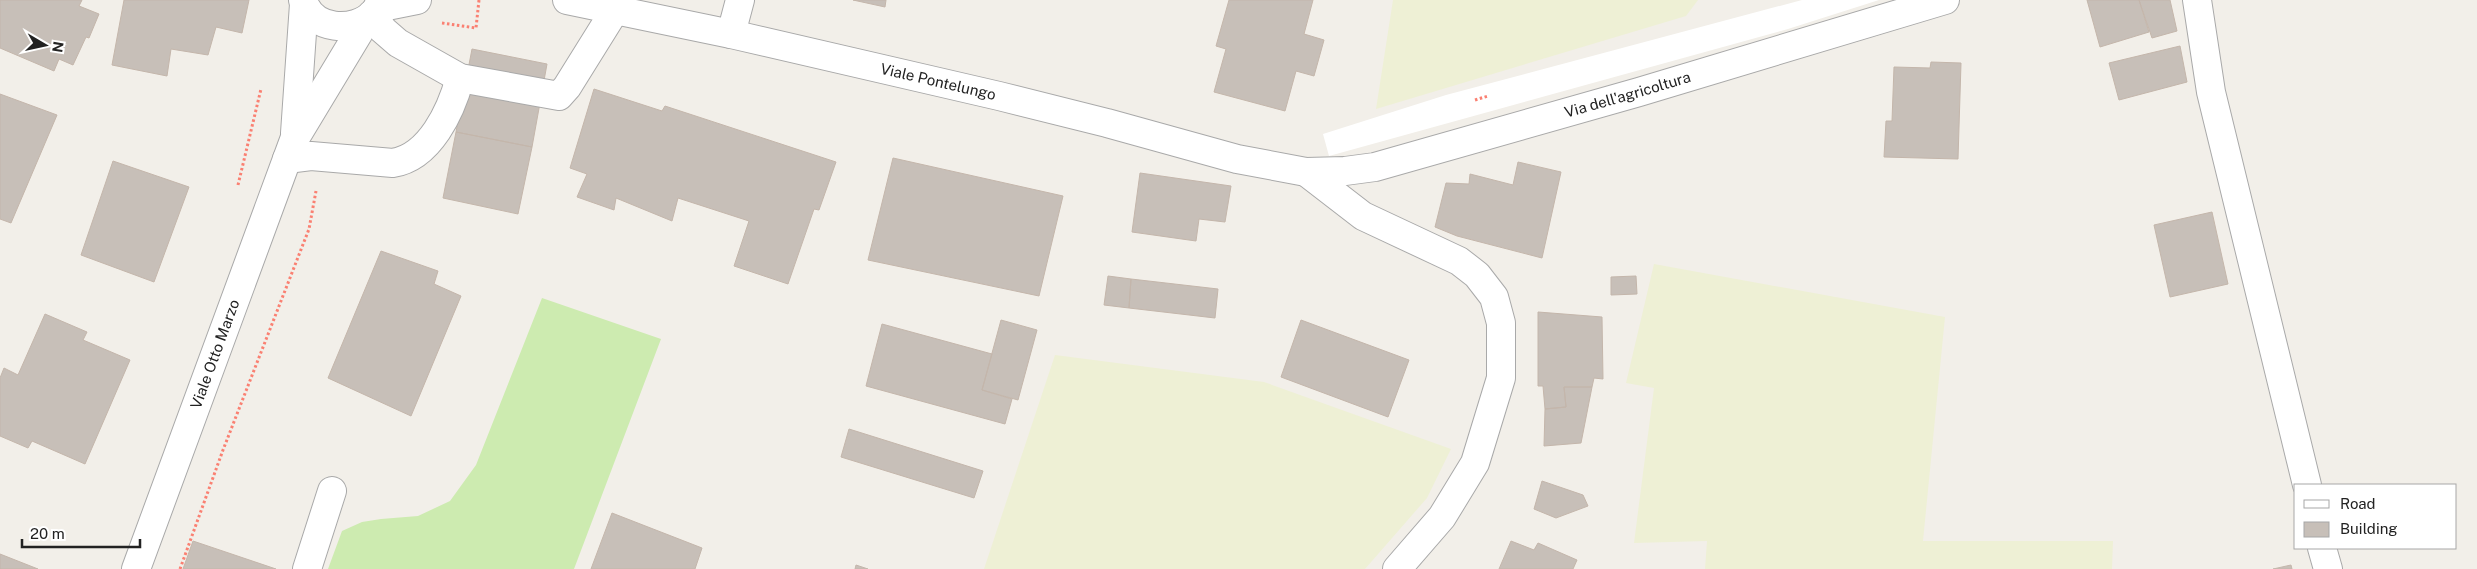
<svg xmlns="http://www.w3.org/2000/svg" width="2477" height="569" font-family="'Public Sans',sans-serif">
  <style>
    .farmland { fill: #eef0d5 }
    .grass { fill: #cdebb0 }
    .pier { fill: #fff }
    .building { fill: #c7bfb8; stroke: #c4b6ab }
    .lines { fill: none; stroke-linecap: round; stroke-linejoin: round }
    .minor-casing { stroke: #a9a9a9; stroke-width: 30 }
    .path { stroke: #fa8072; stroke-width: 3; stroke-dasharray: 2.5 2.5; stroke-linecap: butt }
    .minor { stroke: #fff; stroke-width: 28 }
    .labels { text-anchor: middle; stroke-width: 5; stroke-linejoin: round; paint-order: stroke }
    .street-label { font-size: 15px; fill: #222; stroke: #fff }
  </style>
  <rect width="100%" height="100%" fill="#f2efe9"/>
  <path class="farmland" d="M1393,0h305l-12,16 -310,93z
    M1654,264l291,53 -22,224h190l-1,28h-407l2,-28 -73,2 20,-155 -28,-5z
    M1055,355l209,27 187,67 -24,49 -62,71h-381z"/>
  <path class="grass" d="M542,298l119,41 -87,230h-246l14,-38 20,-9 19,-3 37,-3 32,-15 26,-36z"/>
  <path class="pier" d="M1802,0h77l-91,29 -459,127 -6,-22 123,-39z"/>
  <path class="building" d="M0,0h82l-3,6 20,8 -10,24 -3,-1 -13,28 -14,-6 -5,12 -54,-23z
    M124,0h125l-7,33 -26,-6 -8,28 -37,-6 -4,27 -55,-11z
    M853,0h33l-1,7z
    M1229,0h84l-9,34 20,6 -10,36 -18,-5 -11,40 -71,-19 12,-43 -10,-3z
    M2087,0h52l10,32 -49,15z
    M2139,0h31l7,31 -25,7z
    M2180,46l7,36 -68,18 -10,-37z
    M472,49l75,15 -15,83 -76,-15z
    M1931,62l30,1 -3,96 -74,-2 2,-36h6l2,-54 36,1z
    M594,89l68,22 3,-5 171,56 -17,48 -5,-1 -26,75 -54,-18 15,-45 -71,-23 -6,23 -56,-23 -2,12 -37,-13 10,-23 -17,-6z
    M0,94l57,21 -46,108 -11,-4z
    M456,132l76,15 -14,67 -75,-16z
    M893,158l170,38 -24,100 -171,-36z
    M113,161l76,26 -35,95 -73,-27z
    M1518,162l43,10 -19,86 -85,-22 -22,-9 11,-44 23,1 1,-10 43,11z
    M1140,173l91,13 -6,36 -26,-3 -3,22 -64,-9z
    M2212,212l16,72 -58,13 -16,-72z
    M381,251l57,20 -4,13 27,12 -50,120 -83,-38z
    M1108,276l23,3 -2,29 -25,-3z
    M1636,276l1,18 -26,1v-18z
    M1131,279l87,10 -3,29 -86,-10z
    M1538,312l64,5 1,62 -9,-1 -2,9h-28l2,20 -21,2 -2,-23h-5z
    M45,314l42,18 -4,8 47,20 -45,104 -53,-23 -4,7 -28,-12v-58l4,-10 14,7z
    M1001,320l36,10 -19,70 -36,-10z
    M1301,320l108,40 -21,57 -107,-40z
    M882,324l110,30 -10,36 30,9 -7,25 -139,-38z
    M1564,387h28l-11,56 -37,3 1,-37 21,-2z
    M849,429l134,42 -9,27 -133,-41z
    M1542,481l41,14 5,11 -32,12 -22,-9z
    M612,513l90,35 -7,21h-104z
    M193,541l83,28h-93z
    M1511,541l23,9 4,-7 39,17 -4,9h-74z
    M0,554l38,15h-38z
    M856,565l12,4h-13z
    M2291,565l1,4h-19z"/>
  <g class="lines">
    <g class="minor-casing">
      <g id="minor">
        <path d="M303,0c9,31 51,33 71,13"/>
        <path id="s1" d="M567,0l164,34 268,62 108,27 130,36 69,13 39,-1 30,-4 264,-75 306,-92"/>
        <path d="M2197,0l14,92 96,393"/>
        <path d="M377,8l40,-8"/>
        <path d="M372,14l11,16 15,13 62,35 99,18 8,-9 48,-77"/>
        <path d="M731,34l9,-34"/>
        <path d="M295,133l9,-129"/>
        <path d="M287,159l24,-3 82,7c37,-6 58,-52 67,-85"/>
        <path d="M1306,172l57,44 96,45 18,14 17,22 7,26v55l-26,85 -33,54 -45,52"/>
        <path d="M2322,548l6,21"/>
        <path id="s2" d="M136,569l158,-429 73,-121"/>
        <path d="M307,569l25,-78"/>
      </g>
    </g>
    <path class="path" d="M442,23l34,5 3,-28
      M1475,100l13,-4
      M238,185l23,-96
      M180,569l43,-119 86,-221 7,-38"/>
    <use href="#minor" class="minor"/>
  </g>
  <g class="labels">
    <g class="street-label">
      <text dy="5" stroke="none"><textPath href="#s1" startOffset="380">Viale Pontelungo</textPath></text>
      <text dy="5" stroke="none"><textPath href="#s1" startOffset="1091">Via dell'agricoltura</textPath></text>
      <text dy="5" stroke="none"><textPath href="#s2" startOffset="229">Viale Otto Marzo</textPath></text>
    </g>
  </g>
  <rect x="2294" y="484" width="162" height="65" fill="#ffffff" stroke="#a7a7a7"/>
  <rect x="2304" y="500" width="25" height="8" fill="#ffffff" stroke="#a7a7a7"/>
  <text x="2340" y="509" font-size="15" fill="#222222">Road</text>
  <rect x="2304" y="522" width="25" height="15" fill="#c7bfb8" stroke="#a7a7a7"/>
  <text x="2340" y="534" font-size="15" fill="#222222">Building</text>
  <g transform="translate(45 45) rotate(99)" stroke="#ffffff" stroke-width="4" paint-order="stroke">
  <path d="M0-4L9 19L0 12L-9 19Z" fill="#222222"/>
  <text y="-8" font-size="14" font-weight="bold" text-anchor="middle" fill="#222222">N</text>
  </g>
  <path d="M22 539v8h118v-8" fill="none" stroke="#222222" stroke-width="2.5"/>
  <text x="30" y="539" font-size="15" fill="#222222" stroke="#ffffff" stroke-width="4" paint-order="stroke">20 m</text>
</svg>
